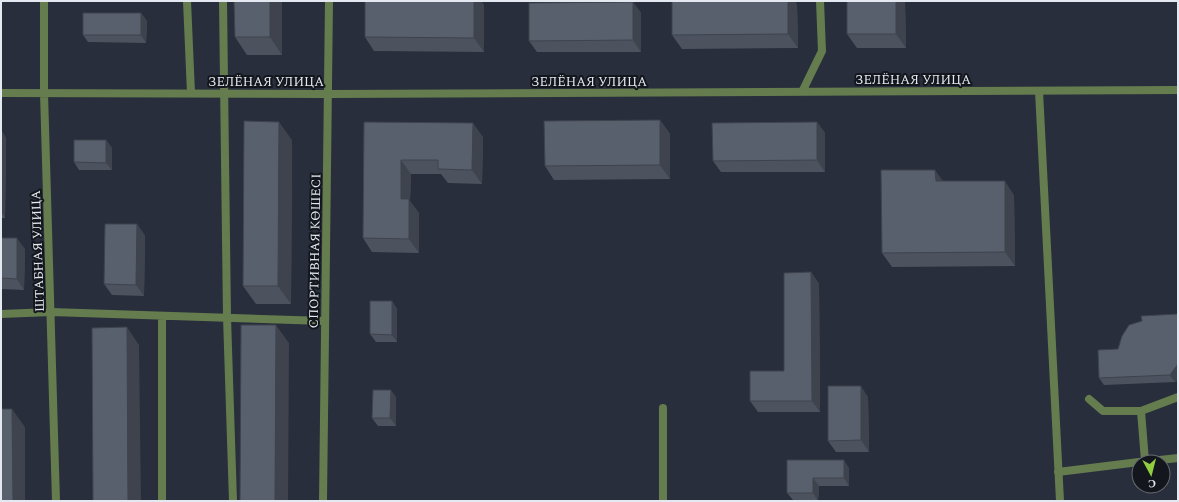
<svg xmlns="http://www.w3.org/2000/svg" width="1179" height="502" font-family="Spectral,serif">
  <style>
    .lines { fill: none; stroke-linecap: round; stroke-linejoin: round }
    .service { stroke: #657c4f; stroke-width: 8 }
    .minor { stroke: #657c4f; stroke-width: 8 }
    .wall { fill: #4c535f }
    .shaded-wall { fill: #3e434d }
    .building { fill: #58606e; stroke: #3e434d }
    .labels { text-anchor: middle; stroke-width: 4; stroke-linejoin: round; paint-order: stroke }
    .street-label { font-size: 13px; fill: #e4e9f1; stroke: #13161c }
  </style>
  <rect width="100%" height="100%" fill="#282e3b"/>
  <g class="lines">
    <path class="service" d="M187,1l4,92
      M223,1l4,316 6,184
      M1039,91l21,410
      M1,314l50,-2 274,9
      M162,317v184
      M1089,399l14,12h38l37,-14
      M663,408v93
      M1141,411l4,50
      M1141,462l37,-4
      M1058,472l81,-10"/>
    <path class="minor" d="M44,1v92l12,408
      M802,92l20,-41 -2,-50
      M1,93l327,1 850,-4
      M323,501l6,-500"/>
  </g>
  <path class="wall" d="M234,1h48v54h-35l-12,-18z
    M365,1h116l3,4v47l-110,-1 -9,-14z
    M847,1h58l1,47h-49l-10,-14z
    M633,2l8,11v39h-104l-8,-11z
    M797,4l1,44 -116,1 -10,-14z
    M141,13l6,8 -1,22 -58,-1 -5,-7z
    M660,120l10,14v45l-116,1 -9,-14z
    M364,122l119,15 -1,47 -34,-1 -7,-9h-30l-1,27 9,12v40l-47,-1 -9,-14z
    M817,122l8,11v39h-104l-8,-11z
    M1,130l5,8 -1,80h-4z
    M106,140l6,8v22h-33l-5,-8z
    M292,140l-1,164h-35l-13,-18z
    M944,181l70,14 1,71 -123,1 -10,-14z
    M145,235l-1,61 -32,-1 -8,-11z
    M1,238l24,11 -1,41 -23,-1z
    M811,272l8,12 1,128h-62l-8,-11 34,-30z
    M392,301l5,8v33h-21l-6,-8z
    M1178,314v65l-3,3 -71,3 -5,-7 19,-29z
    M396,397v29h-18l-6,-8z
    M868,397l1,55h-33l-8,-11z
    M787,460l62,8v18h-30l-1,15 -25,-1 -6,-7z"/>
  <path class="shaded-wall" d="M270,1h12v54l-12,-18z
    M474,1h7l3,4v47l-10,-14z
    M788,1h7l2,3 1,44 -10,-14z
    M896,1h9l1,47 -10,-14z
    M633,2l8,11v39l-8,-12z
    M141,13l6,8 -1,22 -5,-8z
    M660,120l10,14v45l-10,-14z
    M279,122l13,18 -1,164 -13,-18z
    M817,122l8,11v39l-8,-12z
    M473,123l10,14 -1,47 -10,-14z
    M1,130l5,8 -1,80 -4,-7z
    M106,140l6,8v22l-6,-7z
    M401,160l10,14 -1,27 9,12v40l-10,-14 -8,-40z
    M935,170l10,14 -9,-3z
    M1005,181l9,14 1,71 -10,-14z
    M137,224l8,11 -1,61 -8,-11z
    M17,238l8,11 -1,41 -7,-11z
    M811,272l8,12 1,128 -8,-11z
    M392,301l5,8v33l-5,-7z
    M276,325l13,18 -1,158h-13z
    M127,327l12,18 2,156h-13z
    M1178,364v15l-3,3 -5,-7z
    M861,386l7,11 1,55 -8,-12z
    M391,390l5,7v29l-6,-8z
    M12,409l13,18v74h-12z
    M844,460l5,8v18l-5,-8z
    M813,478l6,8 -1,15 -5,-8z"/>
  <path class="building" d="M234,1h36v36h-35z
    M365,1h109v37l-109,-1z
    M672,1h116v33l-116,1z
    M847,1h49v33h-49z
    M633,2v38l-104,1v-38z
    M83,13h58v22h-58z
    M660,120v45l-115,1 -1,-45z
    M244,121l35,1 -1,164h-35z
    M364,122l109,1 -1,47 -34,-1v-9h-37v39h8v40l-46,-1z
    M817,122v38l-104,1 -1,-38z
    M74,140h32v23l-32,-1z
    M881,170h54l1,11h69v71l-123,1z
    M105,224h32l-1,61 -32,-1z
    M1,238h16v41l-16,-1z
    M811,272l1,129h-62v-30h34v-98z
    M370,301h22v34l-22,-1z
    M1178,314v50l-8,11 -71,3 -1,-28 20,-1 4,-13 7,-11 13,-4 -1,-5z
    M241,325h35l-1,176h-35z
    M127,327l1,174h-35l-1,-173z
    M828,386h33v54l-33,1z
    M373,390h18l-1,28h-18z
    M1,409h11l1,92h-12z
    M787,460h57v18h-31v15h-26z"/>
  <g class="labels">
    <g class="street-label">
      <text x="913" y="84">ЗЕЛЁНАЯ УЛИЦА</text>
      <text x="266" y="86">ЗЕЛЁНАЯ УЛИЦА</text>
      <text x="589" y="86">ЗЕЛЁНАЯ УЛИЦА</text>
      <text transform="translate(37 251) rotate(-92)" y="5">ШТАБНАЯ УЛИЦА</text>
      <text transform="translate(314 251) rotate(-89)" y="5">СПОРТИВНАЯ КӨШЕСІ</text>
    </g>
  </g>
  <rect width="1179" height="502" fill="none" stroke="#e4e9f1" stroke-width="4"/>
  <g transform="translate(1151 474) rotate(173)"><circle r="19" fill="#13161c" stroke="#676a71"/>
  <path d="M0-3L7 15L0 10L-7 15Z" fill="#90cd41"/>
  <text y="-6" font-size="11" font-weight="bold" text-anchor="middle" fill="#e4e9f1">С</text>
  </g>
</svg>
